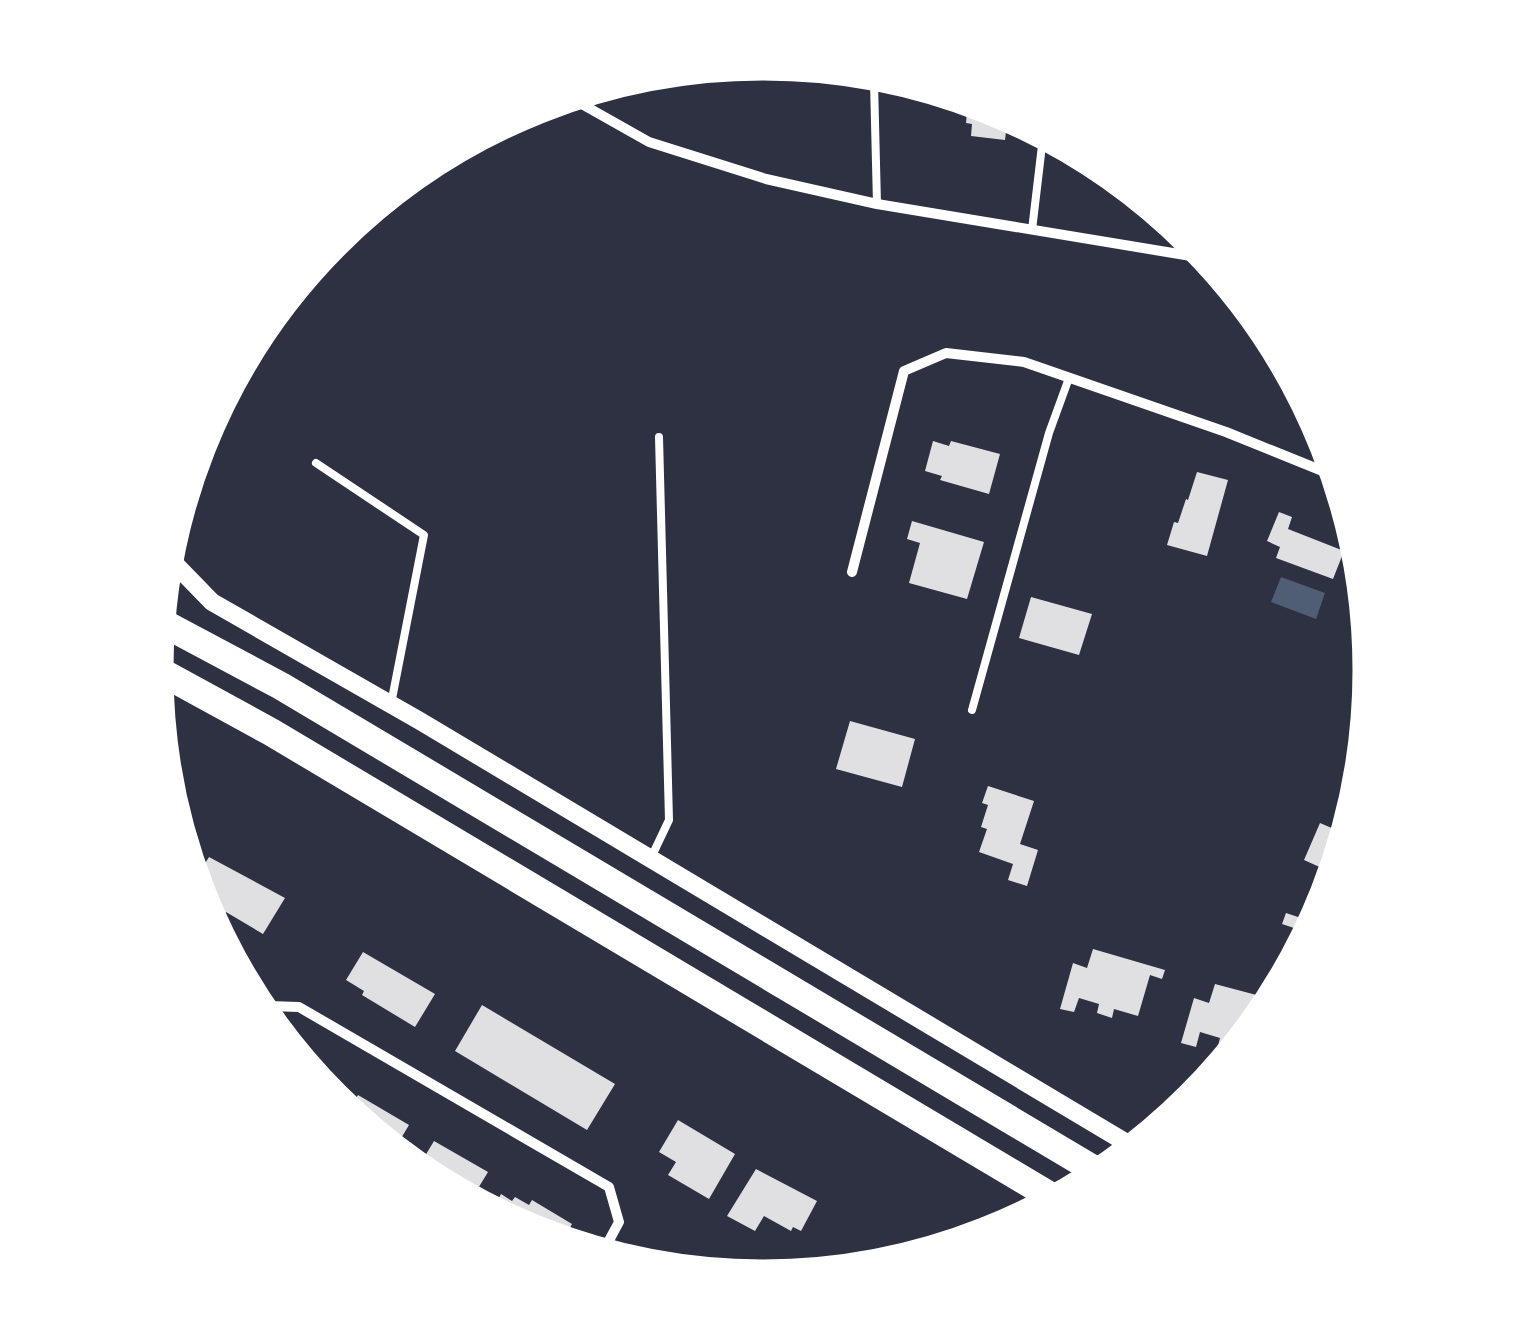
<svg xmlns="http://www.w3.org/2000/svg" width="1527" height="1340" font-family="'Alegreya Sans',sans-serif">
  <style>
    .water { fill: #4f5d75 }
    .building { fill: #e0e0e3 }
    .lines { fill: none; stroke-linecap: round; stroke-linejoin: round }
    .service { stroke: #fff; stroke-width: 8 }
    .minor { stroke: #fff; stroke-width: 10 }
    .tertiary { stroke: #fff; stroke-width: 18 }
    .trunk { stroke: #fff; stroke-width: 28 }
    .rim { fill: none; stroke: #fff; stroke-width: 5 }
  </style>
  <rect width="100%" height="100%" fill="#2d3142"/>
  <path class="water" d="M1281,577l44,16 -9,26 -45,-17z"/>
  <path class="building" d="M968,101l29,6 11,7 -3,26 -34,-4 1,-12 -6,-1z
    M933,441l16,5 2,-5 49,13 -11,40 -49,-14 2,-4 -17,-5z
    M1197,472l31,8 -21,76 -40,-11 7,-23 4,1 8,-24 2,1z
    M1279,512l13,5 -4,12 56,22 -11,28 -57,-21 4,-11 -13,-6z
    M912,521l72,21 -17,57 -58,-16 11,-40 -13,-4z
    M1031,597l61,17 -13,41 -60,-17z
    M850,721l65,18 -13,48 -66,-18z
    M988,786l46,15 -14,43 18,6 -11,36 -19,-6 5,-16 -34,-12 8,-23 -6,-2 7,-22 -6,-2z
    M1320,823l21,9 -8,41 -29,-13z
    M209,857l76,41 -22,36 -37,-22 -9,16 -17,-25 -5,-23z
    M1286,913l24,8 -4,11 -24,-8z
    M1093,949l72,21 -3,9 -12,-4 -12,41 -24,-7 -2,9 -15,-5 2,-9 -20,-6 -5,14 -14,-3 13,-46 14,5z
    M363,952l72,42 -20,33 -53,-32 2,-4 -18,-11z
    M1215,984l49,13 -35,53 -11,-4 2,-8 -20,-6 -4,15 -15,-4 13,-45 15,5z
    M482,1005l133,79 -28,46 -132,-79z
    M358,1095l51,30 -12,20 -49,-33z
    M678,1120l57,34 -26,45 -41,-24 8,-13 -17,-10z
    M434,1141l54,31 -14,23 -52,-34z
    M756,1169l61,32 -16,30 -8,-4 -2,4 -27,-15 -9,15 -28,-15z
    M501,1194l11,7 3,-4 14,8 3,-5 40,24 -9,16 -21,-4 -22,-13 -2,3 -25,-17z"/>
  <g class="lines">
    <path class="service" d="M874,82l3,122
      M1032,230l11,-93
      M316,463l108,72 -33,169
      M972,710l77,-277 20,-55
      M650,860l19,-40 -10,-383"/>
    <path class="minor" d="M571,98l78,44 117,37 111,25 332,55
      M852,572l52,-201 42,-18 78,9 202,70 109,44
      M269,1006l30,1 310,180 10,35 -14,26"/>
    <path class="tertiary" d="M175,564l37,38 208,119 710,424"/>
    <path class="trunk" d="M163,623l118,63 812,483
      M154,668l117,64 781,465"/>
  </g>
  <path d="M0 0H1527V1340H0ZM171 670a592 592 0 1 1 1184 0a592 592 0 1 1-1184 0Z" fill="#fff" fill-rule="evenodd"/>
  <path class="rim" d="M171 670a592 592 0 1 1 1184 0a592 592 0 1 1-1184 0Z"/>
</svg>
